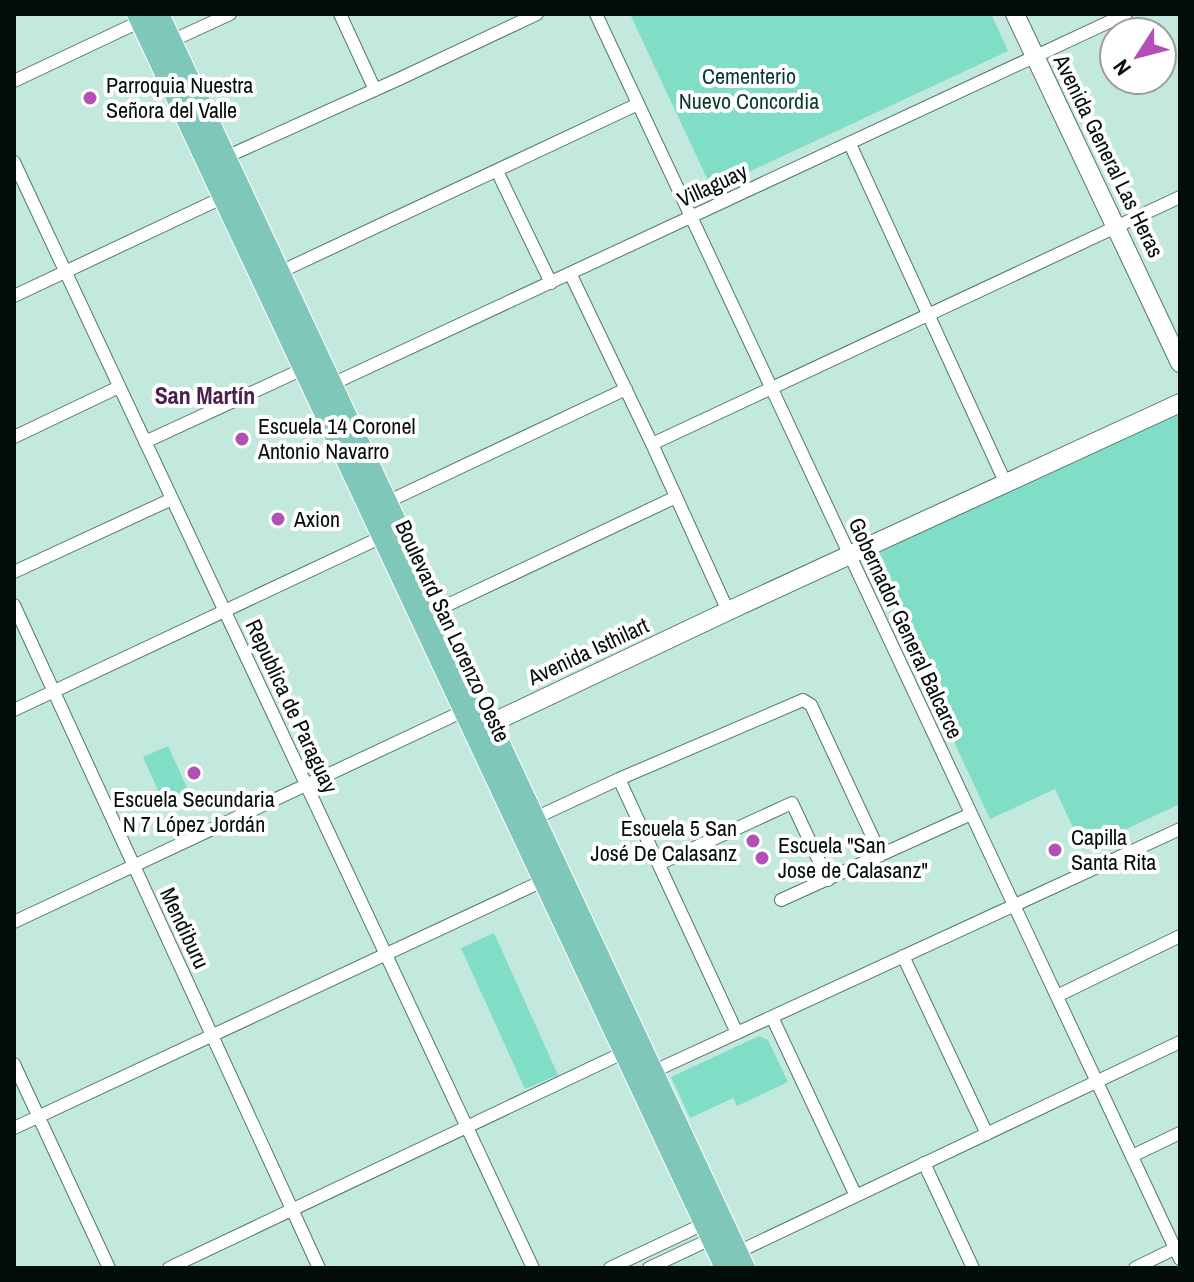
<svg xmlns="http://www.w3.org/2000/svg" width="1194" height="1282" font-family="'Archivo Narrow',sans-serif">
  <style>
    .green { fill: #80ddc6 }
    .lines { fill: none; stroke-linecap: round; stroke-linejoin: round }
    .street-casing { stroke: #54766d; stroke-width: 14 }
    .secondary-casing { stroke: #54766d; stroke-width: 20 }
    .primary-casing { stroke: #fff; stroke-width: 22 }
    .street { stroke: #fff; stroke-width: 12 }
    .secondary { stroke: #fff; stroke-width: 18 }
    .primary { stroke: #7fc8b9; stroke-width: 20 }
    .poi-dot { fill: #b250b7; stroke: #fff; stroke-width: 3 }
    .labels { text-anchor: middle; stroke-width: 8; stroke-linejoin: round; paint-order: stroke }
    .park-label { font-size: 22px; fill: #083a30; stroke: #fff }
    .poi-label { font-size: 22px; fill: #030e0b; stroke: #fff; text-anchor: start }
    .street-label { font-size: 22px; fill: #030e0b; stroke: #fff }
    .neighbourhood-label { font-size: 24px; font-weight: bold; fill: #4c1d4f; stroke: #fff }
  </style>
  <rect width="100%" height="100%" fill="#c3e8dd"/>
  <path class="green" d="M630,14h361l17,37 -296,138z
    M1180,412v392l-97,45 -28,-60 -65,30 -122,-262z
    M168,746l20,44 -25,11 -20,-44z
    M494,933l64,142 -33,14 -64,-141z
    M759,1036l9,4 20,42 -51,24 -4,-8 -43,20 -19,-41z"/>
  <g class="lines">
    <g class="street-casing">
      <path id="street" d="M340,14l35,76
        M596,14l584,1245
        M167,43l63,-29
        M14,81l127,-60
        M850,144l156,340
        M226,157l173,-78 138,-65
        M14,162l519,1106
        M497,171l54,112
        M280,272l358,-168
        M570,273l82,171 76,167
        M14,296l214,-101
        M328,386l798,-372
        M14,437l105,-50
        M145,442l158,-73
        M652,444l528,-247
        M387,502l239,-113
        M14,572l158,-73
        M14,605l305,663
        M437,610l239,-113
        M14,710l372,-175
        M619,779l118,254
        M535,818l84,-39 184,-79 8,5 70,150
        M659,864l133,-61 36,77
        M781,900l190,-86
        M14,922l441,-207 10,-1
        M903,956l84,178
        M1057,996l123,-60
        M772,1017l84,179
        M14,1064l95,204
        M650,1073l530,-244
        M14,1128l533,-249
        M1132,1156l48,-23
        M924,1163l49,105
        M738,1252l442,-210
        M169,1268l460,-218
        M610,1268l100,-47
        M649,1268l66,-31
        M1135,1268l45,-22"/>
    </g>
    <g class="secondary-casing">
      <path id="secondary" d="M1015,14l165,349
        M477,717l21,3 230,-109 452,-208"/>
    </g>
    <g class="primary-casing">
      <path id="primary" d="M137,14l588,1254
        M159,14l586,1254"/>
    </g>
    <use href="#street" class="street"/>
    <use href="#secondary" class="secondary"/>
    <use href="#primary" class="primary"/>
  </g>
  <g class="poi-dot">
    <circle cx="90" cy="98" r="8"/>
    <circle cx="242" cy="439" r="8"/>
    <circle cx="278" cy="519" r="8"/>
    <circle cx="194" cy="773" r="8"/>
    <circle cx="753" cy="841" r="8"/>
    <circle cx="1055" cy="850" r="8"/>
    <circle cx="762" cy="858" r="8"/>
  </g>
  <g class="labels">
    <g class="park-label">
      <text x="749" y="84">Cementerio<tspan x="749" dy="25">Nuevo Concordia</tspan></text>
    </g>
    <g class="poi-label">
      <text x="106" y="93">Parroquia Nuestra<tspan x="106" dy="25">Señora del Valle</tspan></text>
      <text x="258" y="434">Escuela 14 Coronel<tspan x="258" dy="25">Antonio Navarro</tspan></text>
      <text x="294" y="527">Axion</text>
      <text x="194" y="807" text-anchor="middle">Escuela Secundaria<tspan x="194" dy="25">N 7 López Jordán</tspan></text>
      <text x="737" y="836" text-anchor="end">Escuela 5 San<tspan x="737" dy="25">José De Calasanz</tspan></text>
      <text x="1071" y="845">Capilla<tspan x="1071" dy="25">Santa Rita</tspan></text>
      <text x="778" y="853">Escuela "San<tspan x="778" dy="25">Jose de Calasanz"</tspan></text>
    </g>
    <g class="street-label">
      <text transform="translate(1109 156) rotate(64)" y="8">Avenida General Las Heras</text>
      <text transform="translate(712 185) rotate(-25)" y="8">Villaguay</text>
      <text transform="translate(906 628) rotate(65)" y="8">Gobernador General Balcarce</text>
      <text transform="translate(453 631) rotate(65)" y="8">Boulevard San Lorenzo Oeste</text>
      <text transform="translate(588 651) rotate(-25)" y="8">Avenida Isthilart</text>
      <text transform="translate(292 706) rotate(65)" y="8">Republica de Paraguay</text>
      <text transform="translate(185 928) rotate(65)" y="8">Mendiburu</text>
    </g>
    <g class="neighbourhood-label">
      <text x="205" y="404">San Martín</text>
    </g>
  </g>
  <rect width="1194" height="1282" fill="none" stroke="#030e0b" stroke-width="32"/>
  <g transform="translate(1138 56) rotate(234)"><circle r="38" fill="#ffffff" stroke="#9a9f9d" stroke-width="2"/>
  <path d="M0-6L14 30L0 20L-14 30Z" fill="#b250b7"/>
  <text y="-12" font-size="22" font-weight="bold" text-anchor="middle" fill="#030e0b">N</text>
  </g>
</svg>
